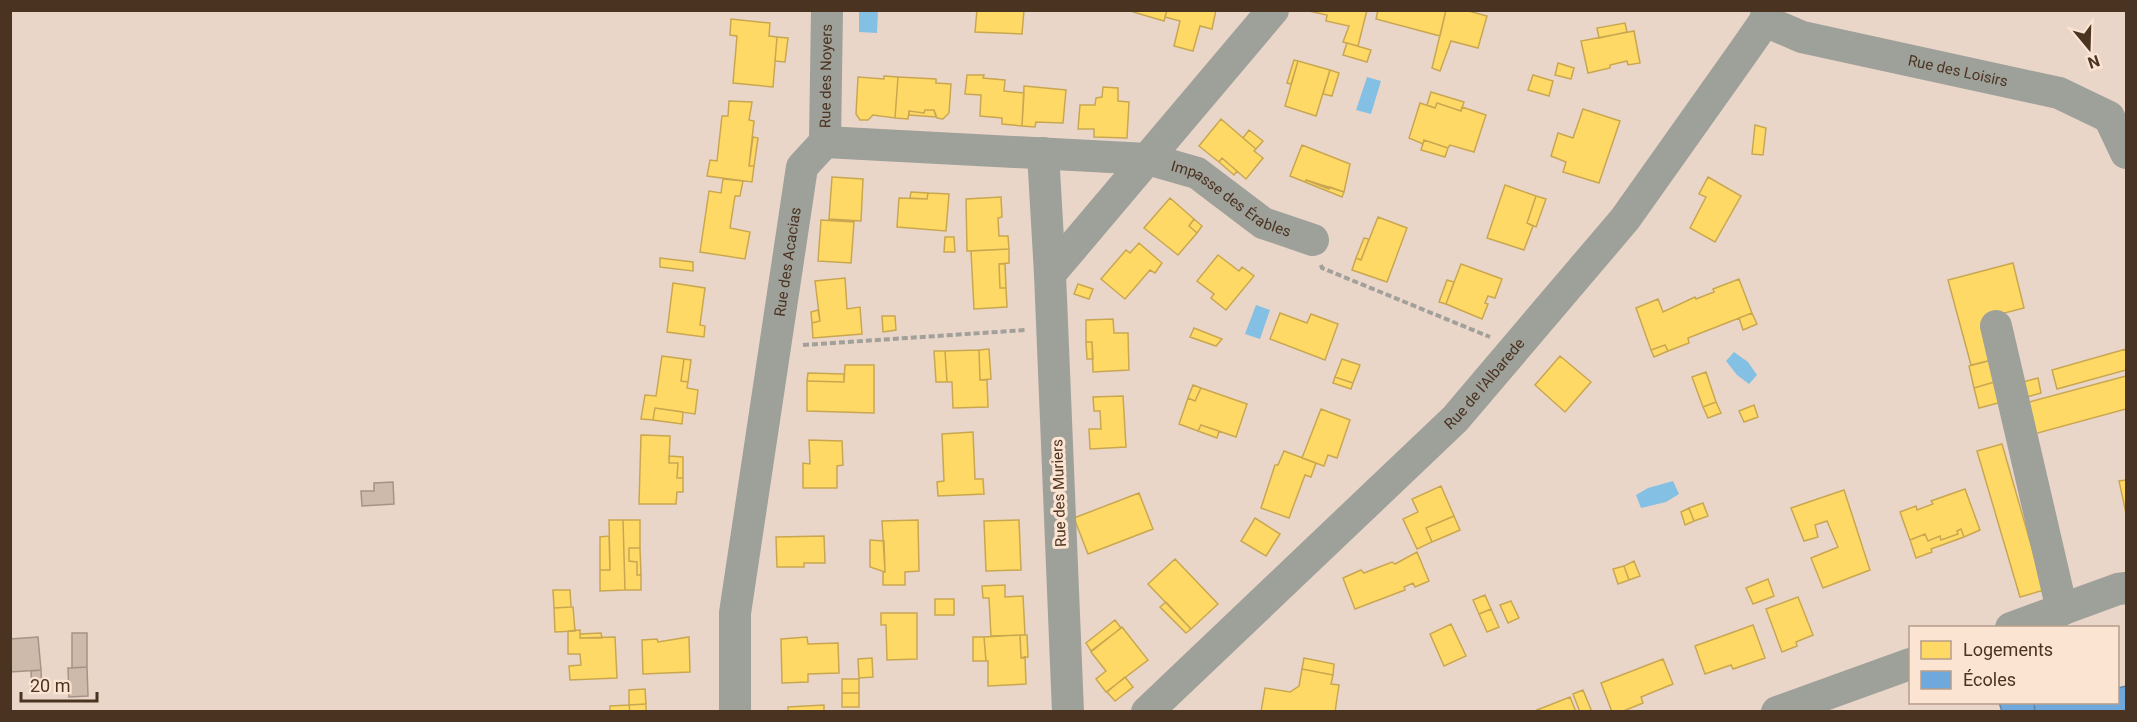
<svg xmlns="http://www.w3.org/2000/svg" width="2137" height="722" font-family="Roboto,sans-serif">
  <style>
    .water { fill: #84c0e4 }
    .homes { fill: #ffd966; stroke: #c9a751; stroke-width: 1.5 }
    .schools { fill: #6fa8dc; stroke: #6485a4; stroke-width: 1.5 }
    .building { fill: #cebaab; stroke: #a59384; stroke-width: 1.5 }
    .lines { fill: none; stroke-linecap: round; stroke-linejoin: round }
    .path { stroke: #a1a09a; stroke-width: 4; stroke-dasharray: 6 3; stroke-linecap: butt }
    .minor { stroke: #9ea09a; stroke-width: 32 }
    .labels { text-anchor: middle; stroke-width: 6; stroke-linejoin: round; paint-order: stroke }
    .street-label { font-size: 15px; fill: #4b3321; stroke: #fce4d2 }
  </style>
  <rect width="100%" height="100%" fill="#ead6c8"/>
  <path class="water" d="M859,11h19l-1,22 -18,-1z
    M1367,77l14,4 -10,33 -15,-4z
    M1256,305l14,5 -10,29 -15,-5z
    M1734,352l14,10 9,13 -8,9 -12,-9 -11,-14z
    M1673,481l6,13 -13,8 -25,6 -5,-13 12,-7z"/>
  <path class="homes" d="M977,10h47l-2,24 -47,-2z
    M1133,10h34l-3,11 -31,-9z
    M1167,10h49l-4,19 -12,-3 -7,25 -19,-5 6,-25 -15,-4z
    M1367,10l-9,36 -15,-4 6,-16 -23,-5 1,-6 -18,-4z
    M1378,10h68l-6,26 -64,-17z
    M1446,10h19l22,6 -9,32 -27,-7 -11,30 -8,-3z
    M731,19l39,4 -1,13 8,1 -4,50 -40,-4 4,-47 -7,-1z
    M1625,23l2,9 -28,6 -2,-10z
    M1634,31l6,32 -12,2 -1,-4 -17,4v3l-22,5 -7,-32z
    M777,37l11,1 -3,24 -10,-1z
    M1347,43l24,7 -4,12 -24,-7z
    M1294,60l4,1 -7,23 -4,-1z
    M1298,61l32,9 -14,46 -31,-10z
    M1558,63l16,5 -3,11 -16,-4z
    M1330,70l9,3 -7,23 -9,-2z
    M967,75h17l-1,3 22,2 -1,11 20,2 -2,33 -20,-2v-6l-22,-2 1,-21 -16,-1z
    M1533,75l20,6 -4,15 -21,-6z
    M884,76l14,1 -3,41 -22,-3 -5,5h-8l-4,-6 2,-37 26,2z
    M898,77l38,2v4l15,1 -2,29 -6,6 -6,-1 -3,-8h-9l-1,3 -15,-2 -1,8 -13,-1z
    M1024,86l42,4 -3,33 -27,-1 -1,5 -13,-1z
    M1103,87l15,1v13l11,1 -2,36 -33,-1v-8h-16l2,-24h15l1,-7 6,-1z
    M1431,92l33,10 -3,9 -24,-8 -2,5 -8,-3z
    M729,101l23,1 -3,18 5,1 -5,45h5l-2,16 -45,-6 3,-16 7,1 5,-45h6z
    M1420,103l15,5 2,-5 24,8 1,-4 24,8 -12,37 -24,-7 -2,3 -24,-8 -1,4 -14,-6z
    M1583,109l37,12 -21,62 -36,-11 3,-10 -15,-6 7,-23 15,5z
    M925,110h9l2,7 -27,-2v-4l15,2z
    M1221,119l35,30 -2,2 9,7 -17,21 -24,-21 -3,4 -20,-16z
    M1755,125l11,3 -3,27 -11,-1z
    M1249,130l14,11 -7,8 -13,-11z
    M753,137l5,1 -4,28h-5z
    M1424,140l24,8 -3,9 -24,-7z
    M1302,145l48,19 -6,28 -38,-12 -1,2 -15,-6z
    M1222,158l15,13 -3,4 -15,-13z
    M832,177l31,2 -2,42 -32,-2z
    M1708,177l33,19 -26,46 -25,-14 16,-31 -7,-3z
    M723,179l20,2 -3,15h-5l-5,32 20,4 -5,27 -45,-7 9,-61 12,2z
    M1306,180l23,9 1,-2 14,5 -2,5 -37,-15z
    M1505,185l31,11 -9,27 6,3 -9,24 -37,-12z
    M911,192l17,1 -1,6 -17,-1z
    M928,193l21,1 -3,37 -49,-4 2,-29 28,1z
    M1536,196l10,3 -10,28 -9,-4z
    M1001,197l1,20 -4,1 1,18h9l1,13 -42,2 -1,-52z
    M1170,198l24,21 -5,7 8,7 -19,22 -34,-27z
    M1378,217l29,11 -20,54 -35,-12 4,-12 5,2z
    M1194,219l8,7 -5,7 -8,-7z
    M821,220l33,2 -3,41 -33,-2z
    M945,237h9l1,15h-11z
    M1364,238l5,1 -8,21 -5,-2z
    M1139,243l23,20 -7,10 -5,-3 -25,29 -24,-20 25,-29 4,3z
    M1009,249v14l-10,1 1,24h6l1,19 -33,2 -3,-58z
    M1218,255l21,16 3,-4 12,9 -28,34 -15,-12 3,-4 -17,-13z
    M660,258l33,4v9l-33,-4z
    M2013,263l11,45 -39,10 11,41 -25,6 -23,-85z
    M999,264h6l1,24h-6z
    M1461,264l41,15 -7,19 -7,-2 -3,7 3,1 -6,15 -36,-15z
    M845,278l2,31 13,-2 2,27 -49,4 -1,-15 8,-2 -5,-40z
    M1739,279l13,34 -64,25 1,5 -21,8 -3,-6 -14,5 -15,-42 22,-9 5,13 32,-15 1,2 18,-7 -1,-3z
    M1447,280l7,2 -8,22 -7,-2z
    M673,283l32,5 -5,37 5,1 -1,11 -37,-5z
    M1078,284l15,5 -4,10 -15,-5z
    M818,310l2,11 -8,2 -1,-11z
    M1280,313l27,10 4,-9 27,10 -13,36 -55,-21z
    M1752,313l5,11 -14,6 -4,-12z
    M882,316h13l1,14 -13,2z
    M1113,319l1,14h14l1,37 -36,2 -1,-30h-6v-22z
    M1194,328l28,11 -6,7 -26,-9z
    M1086,342h6l1,17h-6z
    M1665,345l3,6 -14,6 -3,-7z
    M989,349l2,30 -11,1 -1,-30z
    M2126,349v21l-69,19 -5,-19z
    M979,350l1,30h7l1,27 -35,1 -1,-26h-5l-2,-31z
    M934,351h11l2,31h-11z
    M662,356l22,3 -3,22 7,1 -1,6 11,2 -3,24 -40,-6 -2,12 -12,-1 4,-24 11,1z
    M1560,356l31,26 -26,30 -30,-27z
    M684,359l7,1 -3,22 -7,-1z
    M1342,359l18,6 -7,18 -18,-6z
    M1996,359l5,21 -27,8 -5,-22z
    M845,365h29v48l-67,-2v-30l37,1z
    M1706,372l10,30 -13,5 -11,-30z
    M808,373l36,1v8l-37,-1z
    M2126,376v33l-96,26 -8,-31z
    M1335,377l18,6 -2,6 -18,-6z
    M2038,378l3,15 -21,6 -4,-15z
    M2001,380l5,21 -27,7 -5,-20z
    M1193,385l8,3 -6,13 -7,-3z
    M1201,388l46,16 -11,33 -35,-12 -3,6 -19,-7 9,-26 7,3z
    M1123,396l3,51 -36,2 -1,-20h12l-1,-18h-6l-1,-14z
    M1716,402l5,11 -13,5 -5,-11z
    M1754,405l4,12 -14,5 -5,-11z
    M655,408l28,4 -1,12 -29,-4z
    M1321,409l29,11 -13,38 -9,-3 -4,11 -22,-8z
    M1201,425l18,6 -2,7 -19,-7z
    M973,432l2,47h8l1,15 -46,2 -1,-14 7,-1 -2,-47z
    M641,435l29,1 -1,27h9l-1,15h6v14h-6l-1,12h-37z
    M809,440l33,1 1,24 -6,1v22h-34v-25l7,1z
    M2002,444l42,146 -24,7 -43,-146z
    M1284,451l32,12 -5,14 -6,-2 -16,43 -28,-10 14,-43h3z
    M669,456l14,1v21h-6l1,-15h-9z
    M2126,480v33l-7,-32z
    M1441,486l13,30 -28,12 6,14 -15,7 -14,-30 15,-7 -6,-13z
    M1965,489l15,41 -16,7 -3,-8 -4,2 1,3 -17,6 -1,-4 -12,5 -3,-7 -15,6 -10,-28 16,-6 1,4 16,-6 -2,-3z
    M1844,490l26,80 -47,18 -12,-30 27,-11 -11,-26 -12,4 3,12 -14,4 -13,-33z
    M1139,493l14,36 -65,25 -14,-36z
    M1703,503l5,13 -14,5 -5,-13z
    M1689,508l5,13 -9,4 -4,-13z
    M1454,516l6,14 -28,12 -6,-14z
    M1255,518l25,16 -14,22 -25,-15z
    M609,520h14l2,70 -25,1v-21h10z
    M623,520h17v28h-11v13l8,1v13h4v15h-16z
    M918,520l1,51 -14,1v13h-22v-13h2l-3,-51z
    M1019,520l2,50 -35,1 -2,-50z
    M1961,529l3,8 -33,12 1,3 -16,6 -6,-18 15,-6 3,7 12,-5 1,4 17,-6 -1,-3z
    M609,536l1,34h-10v-33z
    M824,536l1,27h-21v4h-27l-1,-30z
    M870,540l14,1 1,31 -15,-5z
    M629,548h11l1,27h-4v-13l-8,-1z
    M1417,552l12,29 -14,6 -2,-4 -9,4 1,3 -50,19 -12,-31 18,-8 3,3 28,-11 3,2z
    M1175,559l43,45 -27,25 -43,-45z
    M1634,561l6,15 -11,4 -5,-14z
    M1624,566l5,14 -11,4 -5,-15z
    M1768,579l6,17 -21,8 -7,-16z
    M1005,585v12l18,-1 2,39 -34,1 -2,-38h-6l-1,-12z
    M553,590h17l1,17 -17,1z
    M1485,595l6,14 -12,5 -6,-14z
    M1798,597l15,38 -17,7 1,4 -15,6 -16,-43z
    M935,599h19v16h-19z
    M1511,601l8,17 -11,5 -8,-18z
    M1166,602l25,27 -5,4 -26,-26z
    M571,607h2l2,24 -20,1 -1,-24z
    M1491,609l8,18 -12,5 -8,-18z
    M881,613h36v46l-30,1 -1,-35h-5z
    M1115,620l6,8 -30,23 -5,-8z
    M1451,624l15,32 -22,10 -14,-32z
    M1753,625l12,33 -32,11 -2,-4 -26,9 -10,-28z
    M1122,627l26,33 -42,32 -10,-13 10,-8 -15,-19z
    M580,630v8l35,-1 2,41 -47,2 -1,-14 12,-1 -1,-11h-12v-23z
    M601,633l1,5h-22v-4z
    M1020,635l1,23 4,-1 1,27 -38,2v-25h-2l-2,-24z
    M1020,635h7l1,22 -7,1z
    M689,637l1,35 -47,2 -1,-34 15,-1 1,3z
    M807,637l1,7 30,-1 1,30 -31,1v8l-26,1 -1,-44z
    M973,637h11l2,24h-13z
    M872,658l1,19 -14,1 -1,-19z
    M1304,658l30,6 -1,11 -31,-6z
    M1663,659l10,25 -32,13 2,6 -22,9h-9l-11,-29z
    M1302,669l31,6 -2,9 8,1 -4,27h-74l4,-24 25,4 9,-6z
    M1125,677l8,10 -18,14 -8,-9z
    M842,679h17v14h-17z
    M645,689l1,15 -17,1v-15z
    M1583,690l9,22h-12l-7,-18z
    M842,693h17v14h-17z
    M1570,697l6,15h-38l-1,-2z
    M646,704v8h-16l-1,-7z
    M629,705l1,7h-20v-6z
    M824,705v7h-36v-5z"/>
  <path class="schools" d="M2126,686v26h-91l-1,-10h84v-14z
    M1999,702h35l1,10h-33z"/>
  <path class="building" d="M393,482l1,22 -32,2 -1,-15h13v-8z
    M72,633h15v34l-15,1z
    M38,637l3,33 -31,2v-33z
    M87,667l1,29 -19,1 -1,-29z
    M41,670l1,22h-10l-1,-21z"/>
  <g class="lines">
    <path class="path" d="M1321,265l1,3 168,69
      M803,345l223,-15"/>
    <g class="minor">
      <path id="s1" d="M1765,21l37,16 257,56 50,24 17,36"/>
      <path id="s2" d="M825,142l323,17 49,14 66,50 50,17"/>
      <path id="s3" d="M825,142l2,-132"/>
      <path d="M1043,153l7,121"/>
      <path d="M1996,326l66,284"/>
      <path d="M2011,628l107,-39 8,-1"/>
      <path id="s4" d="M735,712v-99l67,-446 23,-25"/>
      <path d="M1068,712l-18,-438 223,-264"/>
      <path id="s5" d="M1147,712l308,-293 170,-200 117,-165 23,-33 2,-11"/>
      <path d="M1777,712l133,-48"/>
    </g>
  </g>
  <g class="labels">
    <g class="street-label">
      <text dy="5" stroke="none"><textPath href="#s1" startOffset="200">Rue des Loisirs</textPath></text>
      <text dy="5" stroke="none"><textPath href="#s3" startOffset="66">Rue des Noyers</textPath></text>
      <text dy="5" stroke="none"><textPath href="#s2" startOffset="417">Impasse des Érables</textPath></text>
      <text dy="5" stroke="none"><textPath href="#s4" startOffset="454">Rue des Acacias</textPath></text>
      <text dy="5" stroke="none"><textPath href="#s5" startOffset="471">Rue de l'Albarede</textPath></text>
      <text transform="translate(1059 493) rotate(-92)" y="5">Rue des Muriers</text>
    </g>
  </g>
  <rect width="2137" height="722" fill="none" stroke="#4b3321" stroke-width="24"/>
  <rect x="1909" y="626" width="210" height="78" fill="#fce4d2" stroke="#b59d8b" stroke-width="1.5"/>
  <rect x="1921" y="641" width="30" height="18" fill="#ffd966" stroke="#b59d8b" stroke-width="1.5"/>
  <text x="1963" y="656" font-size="18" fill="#4b3321">Logements</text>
  <rect x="1921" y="671" width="30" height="18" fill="#6fa8dc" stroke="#b59d8b" stroke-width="1.5"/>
  <text x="1963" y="686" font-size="18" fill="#4b3321">Écoles</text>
  <g transform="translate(2089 48) rotate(161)" stroke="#fce4d2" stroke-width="4.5" paint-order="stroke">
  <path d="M0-4.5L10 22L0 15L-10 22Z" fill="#4b3321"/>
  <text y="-9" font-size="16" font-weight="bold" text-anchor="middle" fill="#4b3321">N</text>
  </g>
  <path d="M21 692v9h76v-9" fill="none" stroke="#4b3321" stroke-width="3"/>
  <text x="30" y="692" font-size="18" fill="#4b3321" stroke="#fce4d2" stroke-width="4.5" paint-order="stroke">20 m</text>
</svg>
